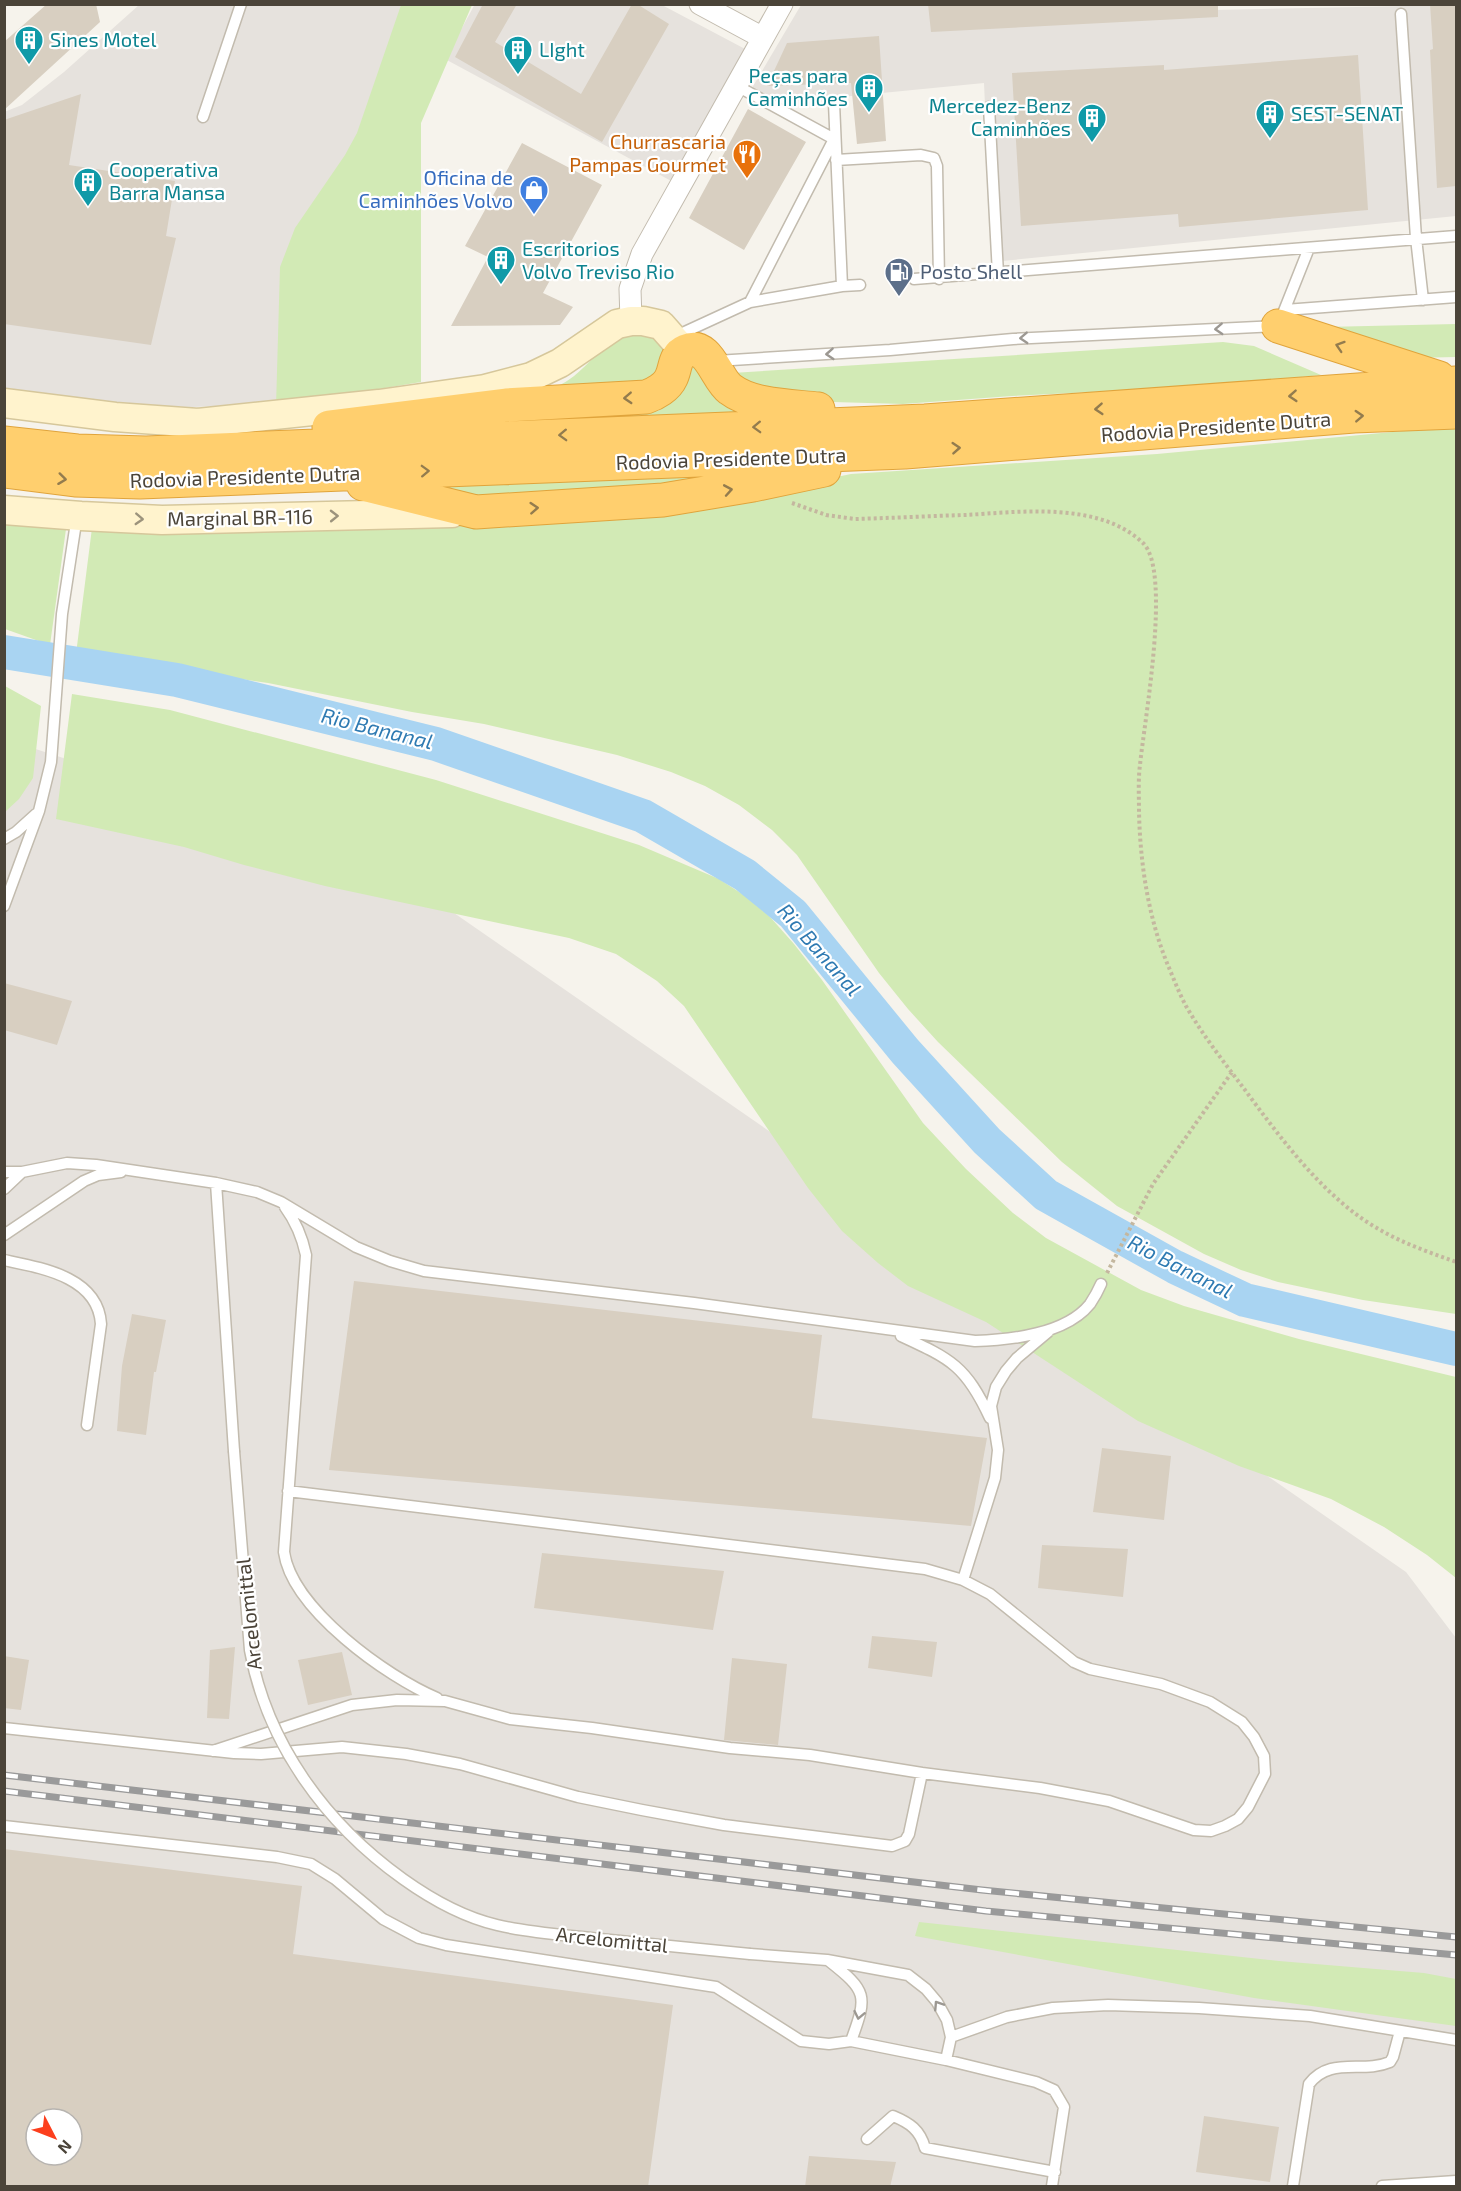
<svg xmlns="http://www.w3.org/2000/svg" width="1461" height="2191" font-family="'Exo 2',sans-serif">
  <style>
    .industrial { fill: #e6e2dd; fill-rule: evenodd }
    .green { fill: #d2eab5 }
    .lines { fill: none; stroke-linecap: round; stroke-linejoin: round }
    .river { stroke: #a9d4f2; stroke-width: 34 }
    .building { fill: #d8cfc1; fill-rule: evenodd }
    .service-casing { stroke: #c2bbae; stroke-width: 13 }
    .minor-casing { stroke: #c2bbae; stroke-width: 23 }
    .secondary-casing { stroke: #d6c79b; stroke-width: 31 }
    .motorway-casing { stroke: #e0a43c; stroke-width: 35 }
    .path { stroke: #c4b79f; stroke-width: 4; stroke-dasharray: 3 3; stroke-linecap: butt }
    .service { stroke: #fff; stroke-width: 10 }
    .minor { stroke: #fff; stroke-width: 21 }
    .secondary { stroke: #fff3cd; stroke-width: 28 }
    .motorway { stroke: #ffcf6e; stroke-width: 33 }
    .rail-casing { stroke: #9a9a9a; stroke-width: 7 }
    .rail { stroke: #fff; stroke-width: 4.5; stroke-dasharray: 14; stroke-linecap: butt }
    .service-bridge-casing { stroke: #c2bbae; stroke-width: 13; stroke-linecap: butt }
    .service-bridge { stroke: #fff; stroke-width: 10 }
    .oneway { stroke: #9c9892 }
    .oneway2 { stroke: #937c4e }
    .oneway3 { stroke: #9c937c }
    .labels { text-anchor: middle; stroke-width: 4.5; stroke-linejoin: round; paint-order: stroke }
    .culture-label { font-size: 20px; fill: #0d838f; stroke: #fff; text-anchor: start }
    .food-label { font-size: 20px; fill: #c56008; stroke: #fff; text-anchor: end }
    .shop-label { font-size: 20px; fill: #366cbe; stroke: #fff; text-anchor: end }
    .service-label { font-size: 20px; fill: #4e5e75; stroke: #fff; text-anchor: start }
    .street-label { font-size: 20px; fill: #4b4439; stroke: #fff }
    .water-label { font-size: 21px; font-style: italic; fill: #2e7ab2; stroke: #fff }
  </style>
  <rect width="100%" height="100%" fill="#f6f3ec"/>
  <path class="industrial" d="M475,4l187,1 85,45 -72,133 -230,-124z
    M1214,4v6l242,-5v211l-464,46 -8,-179 -204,20 -28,-15 49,-83z
    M139,5h263l-120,398 -89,4 -95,-3 -93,-14 -1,-278 18,-7 42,-33z
    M5,739l374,122 1027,711 50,66v548h-1451zM36,2119h36v36h-36z"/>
  <path class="green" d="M401,5h71l-51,118v259l-145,24 4,-139 15,-39 50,-73 12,-22z
    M1456,324v33l-45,1 -87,-31z
    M619,332c21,3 34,-1 46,20l-10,31 -99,4c27,-12 41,-37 63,-55z
    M1223,342l31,4 67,29 -106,11 -203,10 -109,8 -70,-2 -66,-9 -35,-20z
    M695,366l76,46 -283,9 170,-10 16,-11 17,-32z
    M1456,426v888l-93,-14 -85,-18 -37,-12 -37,-16 -87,-48 -55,-44 -124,-120 -30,-33 -29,-36 -82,-118 -25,-25 -33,-25 -34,-19 -34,-14 -54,-17 -133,-31 -72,-12 -144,-29 -192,-29 16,-126 668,-35 91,-19 306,-20z
    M827,462l-101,21 -243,16 -87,-15z
    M4,520l62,9 -16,116 -45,-16z
    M5,686l36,20 -8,72 -14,21 -14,13z
    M72,694l98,16 266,70 203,65 80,34 31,20 21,19 23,26 28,36 101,143 43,46 47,44 33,25 95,52 43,16 115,33 157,38v201l-29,-23 -43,-28 -53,-28 -92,-33 -101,-45 -152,-99 -78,-36 -30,-23 -36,-32 -34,-43 -124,-182 -27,-25 -41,-27 -47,-16 -244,-52 -81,-21 -60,-18 -128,-28z
    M919,1922l360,39 145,12 32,6v47l-202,-28 -339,-62z"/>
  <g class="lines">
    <path class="river" d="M4,652l173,28 259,64 207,72 102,59 48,39 112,137 82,90 59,54 129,72 70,33 211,49"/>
  </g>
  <path class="building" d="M47,4h49l4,18 -96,88v-68z
    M483,4h34l-22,38 86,52 51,-90h5l32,20 -67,118 -147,-85z
    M928,4h290v13l-287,15z
    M1430,4h26v182l-19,2 -7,-138 3,-1z
    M879,36l7,105 -29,3 -6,-61 -84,3 20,-43z
    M1358,55l10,155 -189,17 -1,-13 -157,12 -9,-153 152,-8v5z
    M81,94l-12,71 106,16 -9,55 10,2 -25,107 -147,-21v-204z
    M748,109l58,33 -62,108 -55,-32z
    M522,143l80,42 -59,108 30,14 -13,18 -109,1 37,-69 -23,-11z
    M4,983l68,18 -15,44 -53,-15z
    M354,1281l468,54 -10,83 175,20 -16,88 -642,-56z
    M132,1314l34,6 -10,52h-2l-8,63 -29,-4 5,-65z
    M1102,1448l69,8 -7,64 -71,-8z
    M1042,1545l86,4 -5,48 -85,-9z
    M542,1553l182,18 -11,59 -179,-22z
    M872,1636l65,6 -5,35 -64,-9z
    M235,1647l-6,72 -22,-1 3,-68z
    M342,1652l10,43 -44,10 -10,-45z
    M4,1656l25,4 -8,50 -17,-2z
    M732,1658l55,6 -9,81 -54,-5z
    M4,1849l298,37 -9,68 380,51 -25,182h-644zM36,2119h36v36h-36z
    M1204,2116l75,11 -9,55 -74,-10z
    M809,2156l87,6 -6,25h-85z"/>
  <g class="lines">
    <g class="service-casing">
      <path id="service" d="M1401,14l15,224 7,62
        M834,103l8,183 18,-1
        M989,107l9,167
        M203,117l38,-113
        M836,160l85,-5 13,3 3,8 2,113
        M914,279l542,-43
        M750,302l92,-16
        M1285,310l171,-13
        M674,337l76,-35 84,-163 -97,-53
        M716,361l174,-11 123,-11 265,-13 31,-78
        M4,839l12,-7 20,-18
        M4,906l35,-95 12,-49 11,-148 15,-98
        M4,1172h18l45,-9 29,2 120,18 41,9 24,10 75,45 34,14 34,10 270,32 281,38c35,-1 91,-7 115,-37 4,-6 8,-13 11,-20
        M216,1183l18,268
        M4,1189l18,-17
        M285,1207c11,15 17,29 21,48l-22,297c8,57 103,125 153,146
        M4,1235l80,-54 14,-6 23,-3
        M4,1260c38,8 94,17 97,64l-14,101
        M901,1336c50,23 65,30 89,82
        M963,1580l32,-102 3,-28 -7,-44 5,-19 10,-16 11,-13 31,-26
        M4,1728l230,25 27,1 81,-7 64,7 54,10 118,33 64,13 82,15 168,21 13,-5 4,-7 13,-61
        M213,1751l139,-46 45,-5 48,1 65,18 82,9 138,20 80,7 112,18 118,15 69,13 85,29 17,1 14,-5 13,-7 10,-12 17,-33 -1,-18 -10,-19 -12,-15 -32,-20 -49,-18 -71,-15 -16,-7 -84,-68 -27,-14 -38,-11 -637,-78
        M4,1826l273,31 34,7 24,15 48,40 36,19 27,7 270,42 85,54 28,3 22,-3 95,19 90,22 18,8 10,17 -12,79
        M750,1954l77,6 81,15 18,14 11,13 10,18 4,17 -5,23
        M829,1961c38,30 39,34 22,80
        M951,2037l56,-20 46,-9 55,-3 91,3 111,8 146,24
        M867,2139l26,-23c17,7 27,14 32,32l130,24
        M1293,2186l16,-102c21,-28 53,-10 81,-22l3,-5 7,-26
        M1382,2186l74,-5"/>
    </g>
    <g class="minor-casing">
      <path id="minor" d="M700,4l63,34
        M631,321l-1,-32 12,-35 140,-250"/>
    </g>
    <g class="secondary-casing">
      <path id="secondary" d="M4,403l111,14 83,6 181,-19 106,-15 46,-12 29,-14 57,-39 14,-3h12l18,4 23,26
        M4,510l77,6 81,4 290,-7"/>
    </g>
    <g class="motorway-casing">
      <path id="motorway" d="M1278,326l161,52
        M329,427l177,-22 140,-8c9,-3 21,-10 25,-19 5,-10 3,-22 15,-27 23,-10 30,28 44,38 22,17 61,17 88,20
        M4,443l73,8 69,2 779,-32 531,-38
        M4,471l71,9 65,2 765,-30 449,-36 102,-4
        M363,484l113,28 187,-12 90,-15 71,-15"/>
    </g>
    <path class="path" d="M792,503l34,12 29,4c37,-1 74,-3 110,-4 55,-3 134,-14 178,28 29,28 1,180 -3,222 -2,15 -1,31 -1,46 1,51 9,105 28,152 6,14 12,30 19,43 16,28 37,55 56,80 38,51 83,114 140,145 23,13 49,22 74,31
      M1107,1273l46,-89 79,-112"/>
    <use href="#service" class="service"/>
    <use href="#minor" class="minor"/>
    <use href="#secondary" class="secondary"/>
    <use href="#motorway" class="motorway"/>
    <g class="rail-casing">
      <path id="rail" d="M4,1775l978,115 474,47
        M4,1791l982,120 470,44"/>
    </g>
    <use href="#rail" class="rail"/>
    <g class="service-bridge-casing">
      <path id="service-bridge" d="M234,1451l16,199c17,94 76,174 153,229 28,20 60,38 94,46 33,8 69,10 103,14 50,5 100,10 150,15"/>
    </g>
    <use href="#service-bridge" class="service-bridge"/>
  </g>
  <defs><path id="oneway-chevron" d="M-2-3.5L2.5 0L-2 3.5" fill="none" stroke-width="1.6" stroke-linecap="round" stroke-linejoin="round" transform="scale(1.5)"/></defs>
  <g class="oneway">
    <use href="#oneway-chevron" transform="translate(1219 329) rotate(177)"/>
    <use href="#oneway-chevron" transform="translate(1024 338) rotate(177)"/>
    <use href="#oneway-chevron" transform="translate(830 354) rotate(176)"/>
    <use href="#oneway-chevron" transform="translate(938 2005) rotate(-123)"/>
    <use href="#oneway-chevron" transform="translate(859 2015) rotate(102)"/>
  </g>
  <g class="oneway2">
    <use href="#oneway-chevron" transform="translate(1340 346) rotate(-162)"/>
    <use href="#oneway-chevron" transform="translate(1293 396) rotate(176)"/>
    <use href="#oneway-chevron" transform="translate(628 398) rotate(177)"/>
    <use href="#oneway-chevron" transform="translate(1099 409) rotate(176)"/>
    <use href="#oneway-chevron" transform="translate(1359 416) rotate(-3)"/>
    <use href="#oneway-chevron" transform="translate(757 427) rotate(178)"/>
    <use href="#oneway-chevron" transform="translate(563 435) rotate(178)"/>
    <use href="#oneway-chevron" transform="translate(956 448) rotate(-4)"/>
    <use href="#oneway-chevron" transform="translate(425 471) rotate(-2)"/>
    <use href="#oneway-chevron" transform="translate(62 479) rotate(7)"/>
    <use href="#oneway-chevron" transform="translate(728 490) rotate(-10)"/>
    <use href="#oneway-chevron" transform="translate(534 508) rotate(-4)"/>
  </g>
  <g class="oneway3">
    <use href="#oneway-chevron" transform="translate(334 516) rotate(-1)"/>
    <use href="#oneway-chevron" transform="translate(139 519) rotate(3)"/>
  </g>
  <defs>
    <g id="building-pin" transform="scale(1.5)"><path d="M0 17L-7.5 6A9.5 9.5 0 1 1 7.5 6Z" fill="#0f9aa8" stroke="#fff"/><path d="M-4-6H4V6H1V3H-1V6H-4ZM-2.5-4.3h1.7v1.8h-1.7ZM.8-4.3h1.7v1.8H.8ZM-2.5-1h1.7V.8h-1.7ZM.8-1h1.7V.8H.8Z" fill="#fff"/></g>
    <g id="restaurant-pin" transform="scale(1.5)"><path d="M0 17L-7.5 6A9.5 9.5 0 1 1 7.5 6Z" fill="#e8710a" stroke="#fff"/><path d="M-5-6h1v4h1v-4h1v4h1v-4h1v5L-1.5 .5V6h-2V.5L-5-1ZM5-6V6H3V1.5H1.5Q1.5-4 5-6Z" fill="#fff"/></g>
    <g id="shop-pin" transform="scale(1.5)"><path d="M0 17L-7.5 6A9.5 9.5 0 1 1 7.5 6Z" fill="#3f7fe0" stroke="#fff"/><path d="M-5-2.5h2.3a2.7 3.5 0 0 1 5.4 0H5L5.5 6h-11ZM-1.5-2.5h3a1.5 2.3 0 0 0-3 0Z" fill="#fff"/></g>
    <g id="fuel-pin" transform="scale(1.5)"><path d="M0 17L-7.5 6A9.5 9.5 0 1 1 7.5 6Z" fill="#5c6f8a" stroke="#fff"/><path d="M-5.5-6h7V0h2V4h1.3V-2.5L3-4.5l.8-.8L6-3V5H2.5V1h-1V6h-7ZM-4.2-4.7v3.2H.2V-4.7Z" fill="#fff"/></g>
  </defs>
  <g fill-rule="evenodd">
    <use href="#building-pin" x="29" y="40"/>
    <use href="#building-pin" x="518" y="50"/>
    <use href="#building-pin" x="869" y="88"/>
    <use href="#building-pin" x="1270" y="114"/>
    <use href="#building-pin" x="1092" y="118"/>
    <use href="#restaurant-pin" x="747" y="154"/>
    <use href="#building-pin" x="88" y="182"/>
    <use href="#shop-pin" x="534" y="190"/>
    <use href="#building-pin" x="501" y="260"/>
    <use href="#fuel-pin" x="899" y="272"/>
  </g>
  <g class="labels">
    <g class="culture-label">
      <text x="50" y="47">Sines Motel</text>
      <text x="539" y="57">LIght</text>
      <text x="848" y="83" text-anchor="end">Peças para<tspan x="848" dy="23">Caminhões</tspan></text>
      <text x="1071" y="113" text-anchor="end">Mercedez-Benz<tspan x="1071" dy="23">Caminhões</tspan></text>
      <text x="1291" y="121">SEST-SENAT</text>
      <text x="109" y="177">Cooperativa<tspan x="109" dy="23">Barra Mansa</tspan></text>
      <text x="522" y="256">Escritorios<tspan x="522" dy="23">Volvo Treviso Rio</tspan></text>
    </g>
    <g class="food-label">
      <text x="726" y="149">Churrascaria<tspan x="726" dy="23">Pampas Gourmet</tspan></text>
    </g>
    <g class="shop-label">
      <text x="513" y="185">Oficina de<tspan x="513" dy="23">Caminhões Volvo</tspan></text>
    </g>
    <g class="service-label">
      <text x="920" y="279">Posto Shell</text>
    </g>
    <g class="street-label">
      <text transform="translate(1216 427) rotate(-4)" y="7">Rodovia Presidente Dutra</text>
      <text transform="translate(731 459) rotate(-2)" y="7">Rodovia Presidente Dutra</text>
      <text transform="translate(245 477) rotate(-2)" y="7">Rodovia Presidente Dutra</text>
      <text transform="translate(240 518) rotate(-1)" y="7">Marginal BR-116</text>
      <text transform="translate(249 1614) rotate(-96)" y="7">Arcelomittal</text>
      <text transform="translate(612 1940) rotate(6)" y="7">Arcelomittal</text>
    </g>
    <g class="water-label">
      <text transform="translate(377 729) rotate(14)" y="7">Rio Bananal</text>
      <text transform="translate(819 950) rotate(49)" y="7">Rio Bananal</text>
      <text transform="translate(1180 1267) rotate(27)" y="7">Rio Bananal</text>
    </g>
  </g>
  <rect width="1461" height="2191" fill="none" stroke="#4b4439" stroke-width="12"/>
  <g transform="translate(54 2137) rotate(132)"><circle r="28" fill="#ffffff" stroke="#b7b4b0" stroke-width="1.5"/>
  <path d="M0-4.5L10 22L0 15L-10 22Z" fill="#fc3f1d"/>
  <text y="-9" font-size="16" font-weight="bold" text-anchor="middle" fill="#4b4439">N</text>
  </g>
</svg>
